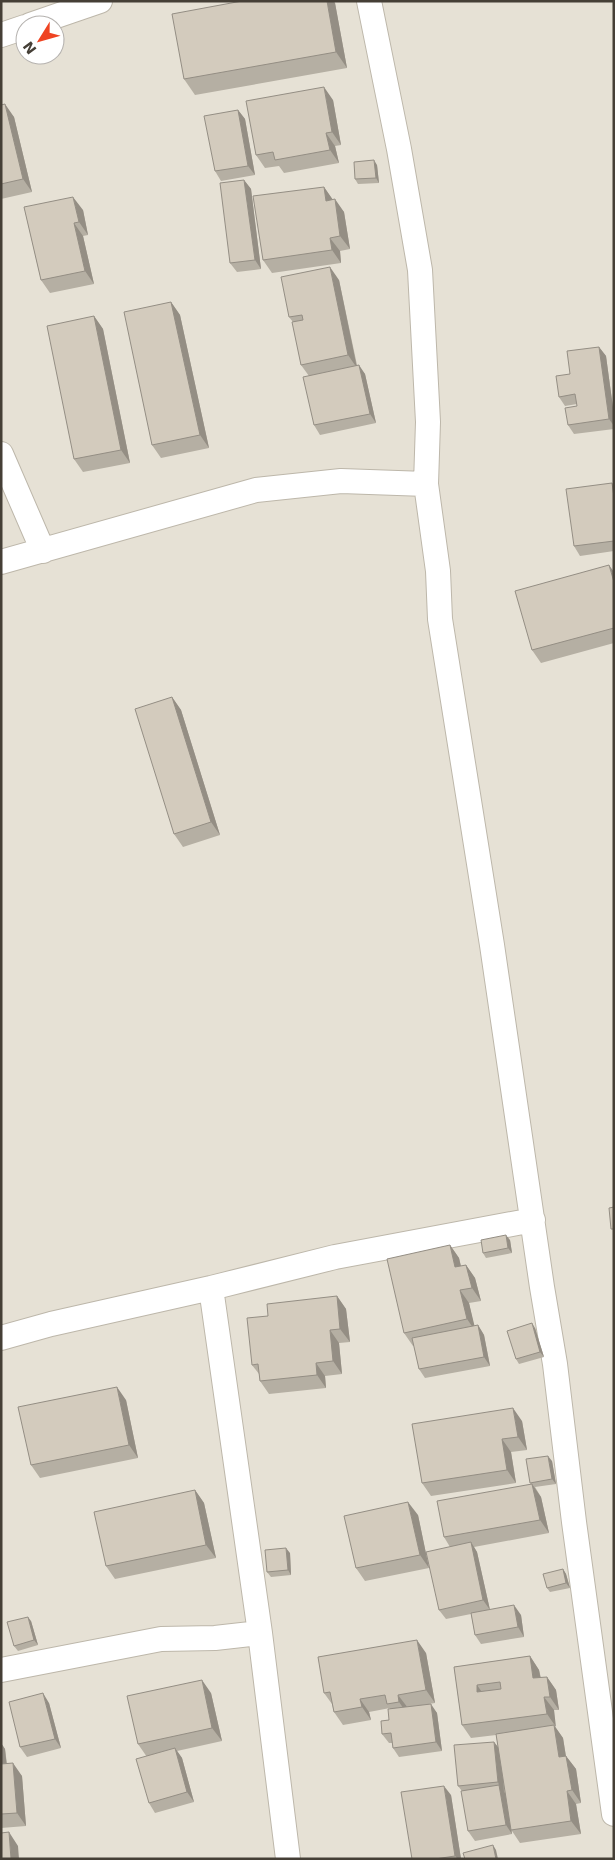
<svg xmlns="http://www.w3.org/2000/svg" width="615" height="1860" font-family="'DejaVu Sans',sans-serif">
  <style>
    .residential { fill: #e6e1d5; fill-rule: evenodd }
    .lines { fill: none; stroke-linecap: round; stroke-linejoin: round }
    .minor-casing { stroke: #bdb7aa; stroke-width: 26 }
    .minor { stroke: #fff; stroke-width: 24 }
    .wall { fill: #b5afa3 }
    .shaded-wall { fill: #948e84 }
    .building { fill: #d3cbbd; stroke: #948e84; fill-rule: evenodd }
  </style>
  <rect width="100%" height="100%" fill="#f2efe7"/>
  <path class="residential" d="M1,1h613v1858h-613zM25,25h30v30h-30z"/>
  <g class="lines">
    <g class="minor-casing">
      <path id="minor" d="M369,1l30,148 21,121 8,152 -2,62 12,87 2,48 52,326 50,342 13,77 19,158 40,292
        M30,25l70,-24
        M1,35l24,-8
        M1,454l42,97
        M1,562l255,-72 85,-9 85,3
        M211,1288l49,345 28,226
        M1,1338l50,-14 160,-36 124,-31 198,-37
        M1,1670l160,-31 54,-1 45,-5"/>
    </g>
    <use href="#minor" class="minor"/>
  </g>
  <path class="wall" d="M335,3l12,65 -152,27 -11,-16z
    M333,100l8,45 -6,1 4,17 -55,10 -5,-7 -14,2 -9,-13z
    M1,105l13,12 18,75 -31,7z
    M238,110l7,9 10,56 -34,6 -6,-10z
    M377,165l2,18 -21,1 -3,-5z
    M244,180l7,9 10,80 -24,3 -7,-9z
    M324,187l9,13 11,12 6,37 -10,2 1,12 -69,10 -9,-13z
    M24,207l59,3 5,25 -5,1 11,48 -44,9 -9,-13z
    M339,280l18,85 8,9 11,49 -56,12 -6,-10 -5,-49 -8,-11 -8,-43 -4,-5z
    M171,302l9,13 29,133 -48,10 -9,-13z
    M94,316l9,13 27,134 -47,9 -9,-13z
    M599,347l7,9 8,59v14l-40,5 -6,-9 9,-19v-2l-12,2 -6,-9 11,-23z
    M612,483l2,3v65l-34,5 -6,-10z
    M614,572v71l-73,20 -9,-13z
    M172,697l9,13 39,125 -37,12 -9,-13z
    M510,1240l2,13 -26,5 -3,-5z
    M450,1245l9,13 2,8 5,-1 9,13 6,23 -12,2 5,23 4,-1 6,10 6,31 -65,12 -6,-9 -5,-23h-1l-9,-13z
    M337,1296l9,13 4,33 -11,1 3,31 -17,2 1,12 -57,6 -9,-13 -1,-7 -7,-9 16,-49z
    M535,1328l9,29 -25,7 -3,-5z
    M126,1400l12,58 -98,20 -9,-13z
    M522,1421l5,29 -16,2 5,31 -85,13 -9,-13z
    M552,1461l4,23 -21,3 6,10 8,36 -75,14 3,5 13,58 31,5 3,22 -43,7 -6,-9 -4,-21 -25,5 -7,-9 11,-63 -6,-10 87,-53 -1,-1z
    M195,1490l9,13 12,55 -101,21 -9,-13z
    M418,1515l11,53 -64,13 -9,-13z
    M290,1553l1,22 -20,2 -4,-5z
    M563,1569l3,5 4,14 -20,4 -3,-4z
    M31,1621l7,24 -20,6 -4,-5z
    M426,1653l9,50 -6,1 8,9 5,38 -43,6 -6,-9 -1,-5h-3l-7,-9 7,-14 1,-12 -21,4 2,8 -28,5 -9,-13 -2,-8 -8,-11z
    M530,1656l9,14 2,8 6,-1 9,13 3,20h-5l1,17 8,11 3,18 10,13 5,34 -5,1 5,30 -61,9 -8,-12v3l-37,7 -7,-10 -6,-40 -4,-5 36,-44 4,5 -2,-12 -25,3 -9,-13 -8,-58z
    M211,1693l11,48 -45,10 5,7 12,44 -39,11 -6,-10 -2,-46 -9,-13z
    M49,1703l12,45 -34,9 -7,-10z
    M1,1743l4,6 2,15 15,12 4,50 -25,2z
    M451,1795l10,64h-49z"/>
  <path class="shaded-wall" d="M327,1h7l1,2 12,65 -11,-16z
    M324,87l9,13 8,45 -9,-13z
    M5,104l9,13 18,75 -9,-13z
    M238,110l7,9 10,56 -7,-9z
    M326,133l9,13 4,17 -9,-13z
    M374,160l3,5 2,18 -3,-5z
    M244,180l7,9 10,80 -6,-9z
    M324,187l9,13 -7,1z
    M73,197l10,13 5,25 -9,-13z
    M335,199l9,13 6,37 -10,-13z
    M74,223l9,13 11,48 -9,-13z
    M330,238l10,13 1,12 -9,-13z
    M330,267l9,13 18,88 -9,-13z
    M171,302l9,13 29,133 -9,-13z
    M94,316l9,13 27,134 -9,-13z
    M599,347l7,9 8,59v11l-5,-7z
    M359,365l6,9 11,49 -6,-9z
    M609,565l5,7v10z
    M172,697l9,13 39,125 -9,-13z
    M506,1235l4,5 2,13 -4,-5z
    M450,1245l9,13 5,22 -9,-13z
    M466,1265l9,13 6,23 -9,-13z
    M460,1290l9,13 7,29 -9,-13z
    M337,1296l9,13 4,33 -10,-13z
    M532,1323l3,5 9,29 -4,-5z
    M478,1325l6,10 6,31 -6,-9z
    M330,1330l9,13 3,31 -9,-13z
    M316,1363l9,13 1,12 -9,-13z
    M117,1387l9,13 12,58 -9,-13z
    M513,1408l9,13 5,29 -9,-13z
    M502,1439l9,13 5,31 -9,-13z
    M548,1456l4,5 4,23 -4,-5z
    M532,1484l9,13 8,36 -9,-13z
    M195,1490l9,13 12,55 -10,-13z
    M408,1502l10,13 11,53 -9,-13z
    M471,1542l6,10 13,58 -7,-10z
    M286,1548l4,5 1,22 -3,-5z
    M563,1569l3,5 4,14 -4,-5z
    M514,1605l7,10 3,22 -6,-10z
    M28,1617l3,4 7,24 -4,-5z
    M417,1640l9,13 9,50 -9,-13z
    M530,1656l9,14 4,21 -10,-13z
    M547,1677l9,13 3,20 -9,-13z
    M202,1680l9,13 11,48 -10,-13z
    M477,1685l9,13 -9,-6z
    M43,1693l6,10 12,45 -6,-9z
    M398,1695l10,13v7l-9,-13z
    M544,1697l10,13 2,17 -9,-13z
    M360,1699l9,13 2,8 -9,-13z
    M431,1704l6,9 5,38 -6,-9z
    M554,1725l9,13 5,32 -9,-13z
    M494,1742l7,9 3,41 2,2 5,36 1,4 -6,-9 -7,-40 -1,-3z
    M1,1743l4,6 3,29 -7,-10z
    M175,1748l7,10 12,44 -7,-10z
    M566,1756l10,13 5,34 -9,-13z
    M13,1763l9,13 4,50 -9,-13z
    M444,1786l7,9 10,64h-3l-3,-3z
    M567,1791l9,13 5,30 -10,-13z
    M9,1832l9,14 1,13h-8z
    M493,1845l3,5 2,9h-2z"/>
  <path class="building" d="M242,1h85l9,51 -152,27 -12,-65z
    M324,87l8,45 -6,1 4,17 -55,10 -2,-8 -17,3 -10,-54z
    M5,104l18,75 -22,5v-79z
    M238,110l10,56 -33,5 -11,-55z
    M374,160l2,18 -21,1 -1,-17z
    M244,180l11,80 -25,3 -10,-80z
    M324,187l2,14 9,-2 5,37 -10,2 2,12 -69,10 -10,-64z
    M73,197l6,25 -5,1 11,48 -44,9 -17,-73z
    M330,267l18,88 -47,10 -9,-43 11,-2 -1,-5 -13,2 -8,-40z
    M171,302l29,133 -48,10 -28,-133z
    M94,316l27,134 -47,9 -27,-133z
    M599,347l10,72 -41,6 -3,-17 12,-2 -2,-12 -16,3 -3,-21 14,-2 -3,-23z
    M359,365l11,49 -56,11 -11,-48z
    M612,483l2,14v44l-40,5 -8,-57z
    M609,565l5,17v46l-82,22 -17,-59z
    M172,697l39,125 -37,12 -39,-125z
    M614,1207v22h-3l-2,-21z
    M506,1235l2,13 -25,5 -2,-13z
    M450,1245l5,22 11,-2 6,23 -12,2 7,29 -63,14 -17,-74z
    M337,1296l3,33 -10,1 3,31 -17,2 1,12 -57,6 -2,-17 -6,1 -5,-47 21,-2 -1,-12z
    M532,1323l8,29 -24,7 -9,-28z
    M478,1325l6,32 -65,12 -7,-31z
    M117,1387l12,58 -98,20 -13,-58z
    M513,1408l5,29 -16,2 5,31 -85,13 -10,-59z
    M548,1456l4,23 -22,4 -4,-24z
    M532,1484l8,36 -96,17 -7,-36z
    M195,1490l11,55 -100,21 -12,-54z
    M408,1502l12,53 -64,13 -12,-52z
    M471,1542l12,58 -44,10 -13,-58z
    M286,1548l2,22 -21,2 -2,-22z
    M563,1569l3,14 -19,5 -4,-14z
    M514,1605l4,22 -43,8 -4,-22z
    M28,1617l6,23 -20,6 -7,-24z
    M417,1640l9,50 -28,5 1,7 -12,2 -2,-9 -25,4 2,8 -28,5 -4,-20 -6,1 -6,-36z
    M530,1656l3,22 14,-1 3,20h-6l3,17 -85,11 -8,-58zM500,1682l1,7 -24,3v-7z
    M202,1680l10,48 -74,16 -11,-48z
    M43,1693l12,46 -35,8 -11,-45z
    M431,1704l5,38 -43,6 -2,-15 -9,1 -1,-13 8,-1 -1,-11z
    M554,1725l5,32 7,-1 6,34 -5,1 4,30 -60,9 -15,-96z
    M494,1742l4,40 -40,4 -4,-41z
    M175,1748l12,44 -38,11 -13,-44z
    M13,1763l4,50 -16,1v-50z
    M499,1785l7,40 -38,6 -7,-40z
    M444,1786l11,70 -20,3h-23l-11,-67z
    M9,1832l2,27h-10v-26z
    M493,1845l3,14h-31l-2,-6z"/>
  <rect width="615" height="1860" fill="none" stroke="#453f36" stroke-width="5"/>
  <g transform="translate(40 40) rotate(233)"><circle r="24" fill="#ffffff" stroke="#b5b2af"/>
  <path d="M0-4L9 19L0 12L-9 19Z" fill="#ef4422"/>
  <text y="-8" font-size="14" font-weight="bold" text-anchor="middle" fill="#453f36">N</text>
  </g>
</svg>
